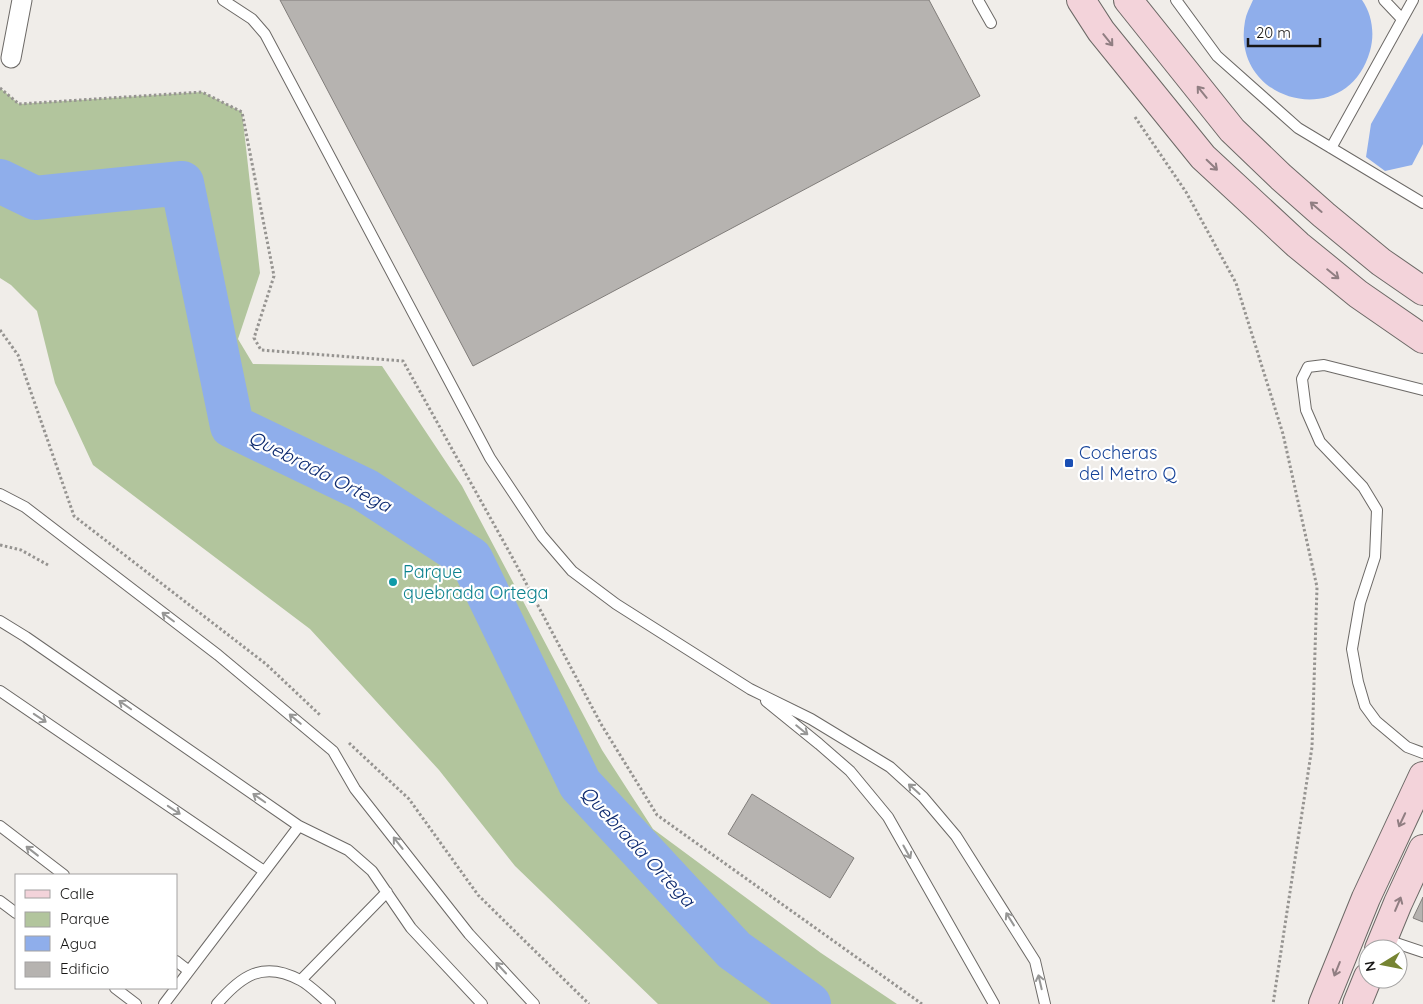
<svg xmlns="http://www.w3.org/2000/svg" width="1423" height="1004" font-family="Quicksand,sans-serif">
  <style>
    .green { fill: #b2c59d }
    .water { fill: #8faeeb }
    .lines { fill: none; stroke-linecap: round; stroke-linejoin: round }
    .river { stroke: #8faeeb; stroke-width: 44 }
    .building { fill: #b6b3b0; stroke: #807d7a }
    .lane-casing { stroke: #6c6966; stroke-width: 12 }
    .street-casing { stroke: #6c6966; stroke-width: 21 }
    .secondary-casing { stroke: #6c6966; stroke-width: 30 }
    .path { stroke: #969491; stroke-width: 3; stroke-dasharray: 2.5 2.5; stroke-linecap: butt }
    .lane { stroke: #fff; stroke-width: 10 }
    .street { stroke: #fff; stroke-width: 19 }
    .secondary { stroke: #f3d3da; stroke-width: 28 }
    .oneway { stroke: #907e82 }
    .oneway2 { stroke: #979796 }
    .transit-dot { fill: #1a4fb4; stroke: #fff; stroke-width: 2 }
    .culture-dot { fill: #0f9aa8; stroke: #fff; stroke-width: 2 }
    .labels { text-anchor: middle; stroke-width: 4.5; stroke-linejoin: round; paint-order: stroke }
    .transit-label { font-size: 18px; fill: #164399; stroke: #fff; text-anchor: start }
    .culture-label { font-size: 18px; fill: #0d838f; stroke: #fff; text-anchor: start }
    .water-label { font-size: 19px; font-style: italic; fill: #0c296e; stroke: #fff }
  </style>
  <rect width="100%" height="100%" fill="#f0ede9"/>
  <path class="green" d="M0,88l19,16 183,-12 40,20 18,161 -22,66 15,25 129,2 80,120 140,264 51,79 168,124 76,51h-239l-143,-138 -76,-96 -129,-141 -217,-164 -38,-82 -18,-72 -26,-26 -11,-7z"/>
  <path class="water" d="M1253,0h109c10,14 13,34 8,51 -23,82 -140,52 -125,-30 1,-7 5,-14 8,-21z
    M1423,33v111l-11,21 -27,6 -19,-14 5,-33z"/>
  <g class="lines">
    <path class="river" d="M0,181l35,17 147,-15 50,243 133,64 106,69 109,225 154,166 75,54"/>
  </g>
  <path class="building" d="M280,0h649l51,96 -507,270z
    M752,794l102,64 -24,40 -102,-64z
    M1423,897v25l-10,-4z"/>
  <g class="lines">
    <g class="lane-casing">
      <path id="lane" d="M223,0l29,19 13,15 225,424 52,78 30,35 44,33 134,85 61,30 79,48 33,30 33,39 79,125 10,43
        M978,0l13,23
        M1176,0l41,56 81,72 125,75
        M1384,0l18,19
        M1331,148l82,-148
        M1423,390l-99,-25 -16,2 -6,12 4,31 14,32 43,45 14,23 -2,47 -15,46 -8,46 6,33 7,24 11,15 31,26 16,6
        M0,494l25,13 193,148 115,96 22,38 114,145 65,70
        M0,621l26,16 273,189 49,24 24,21 39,57 71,76
        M0,691l264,180
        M766,701l53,43 31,27 38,46 106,187
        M0,826l64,49
        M0,901l16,12
        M1384,939l39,13
        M176,961l13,10
        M301,980l86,-88
        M115,988l21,16
        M164,1004l135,-178
        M217,1004c24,-28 46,-44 83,-24 10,5 20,16 30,24"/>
    </g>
    <g class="street-casing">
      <path id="street" d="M11,58l11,-58"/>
    </g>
    <g class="secondary-casing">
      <path id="secondary" d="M1081,0l20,31 102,126 95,88 60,49 65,45
        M1128,0l104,130 49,47 43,38 57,47 42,29
        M1379,949l19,-46 25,-54
        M1323,1004l43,-106 57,-122
        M1357,1004l11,-27"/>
    </g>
    <path class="path" d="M0,88l19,16 183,-12 40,20 32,164 -20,62 7,12 142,11 108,194 90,169 56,91 265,189
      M1135,117l51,75 50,91 47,151 34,153 -5,160 -39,257
      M0,330l18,25 56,161 192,148 55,52
      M0,545l21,5 27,15
      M349,743l60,56 69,96 111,109"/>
    <use href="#lane" class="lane"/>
    <use href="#street" class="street"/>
    <use href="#secondary" class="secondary"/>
  </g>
  <defs><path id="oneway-shaft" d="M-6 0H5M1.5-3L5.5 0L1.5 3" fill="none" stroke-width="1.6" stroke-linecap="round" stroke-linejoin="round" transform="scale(1.25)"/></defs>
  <g class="oneway">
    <use href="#oneway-shaft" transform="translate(1108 40) rotate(51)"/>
    <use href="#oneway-shaft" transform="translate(1202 92) rotate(-129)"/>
    <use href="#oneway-shaft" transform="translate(1212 165) rotate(44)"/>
    <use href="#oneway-shaft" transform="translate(1316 207) rotate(-139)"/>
    <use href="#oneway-shaft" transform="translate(1333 274) rotate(39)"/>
    <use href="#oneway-shaft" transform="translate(1402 820) rotate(115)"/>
    <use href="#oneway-shaft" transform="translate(1398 904) rotate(-67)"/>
    <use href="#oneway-shaft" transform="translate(1337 969) rotate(112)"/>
  </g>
  <g class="oneway2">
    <use href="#oneway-shaft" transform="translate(168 617) rotate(-143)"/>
    <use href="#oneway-shaft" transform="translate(125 705) rotate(-145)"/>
    <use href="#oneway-shaft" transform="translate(40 718) rotate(34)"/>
    <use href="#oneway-shaft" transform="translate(295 719) rotate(-140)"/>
    <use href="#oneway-shaft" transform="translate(802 730) rotate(39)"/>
    <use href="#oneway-shaft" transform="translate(914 789) rotate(-138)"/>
    <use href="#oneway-shaft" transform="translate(259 798) rotate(-145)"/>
    <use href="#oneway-shaft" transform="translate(174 810) rotate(34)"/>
    <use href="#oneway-shaft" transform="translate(398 843) rotate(-128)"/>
    <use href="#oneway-shaft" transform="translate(32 851) rotate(-142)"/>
    <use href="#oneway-shaft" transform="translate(907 852) rotate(61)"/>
    <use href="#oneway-shaft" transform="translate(1010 919) rotate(-122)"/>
    <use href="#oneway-shaft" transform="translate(501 968) rotate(-133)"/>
    <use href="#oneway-shaft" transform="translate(1040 982) rotate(-103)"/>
  </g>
  <rect class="transit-dot" x="1064" y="458" width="10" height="10" rx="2.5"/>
  <circle class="culture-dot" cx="393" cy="582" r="5"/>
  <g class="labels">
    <g class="transit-label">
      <text x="1079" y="459">Cocheras<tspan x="1079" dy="21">del Metro Q</tspan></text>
    </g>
    <g class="culture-label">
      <text x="403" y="578">Parque<tspan x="403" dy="21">quebrada Ortega</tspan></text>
    </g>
    <g class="water-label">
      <text transform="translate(320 471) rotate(27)" y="7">Quebrada Ortega</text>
      <text transform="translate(638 846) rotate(47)" y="7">Quebrada Ortega</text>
    </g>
  </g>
  <rect x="15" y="874" width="162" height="115" fill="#ffffff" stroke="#a3a2a2"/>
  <rect x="25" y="890" width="25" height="8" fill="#f3d3da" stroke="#a3a2a2"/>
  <text x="60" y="899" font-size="15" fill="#181716">Calle</text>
  <rect x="25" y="912" width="25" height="15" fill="#b2c59d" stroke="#a3a2a2"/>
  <text x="60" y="924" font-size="15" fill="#181716">Parque</text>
  <rect x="25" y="936" width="25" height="15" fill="#8faeeb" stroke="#a3a2a2"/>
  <text x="60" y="949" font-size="15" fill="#181716">Agua</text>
  <rect x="25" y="962" width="25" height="15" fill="#b6b3b0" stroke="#a3a2a2"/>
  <text x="60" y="974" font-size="15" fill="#181716">Edificio</text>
  <g transform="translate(1383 964) rotate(260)"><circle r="24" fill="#ffffff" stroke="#a3a2a2"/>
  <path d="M0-4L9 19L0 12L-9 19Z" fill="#768432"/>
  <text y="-8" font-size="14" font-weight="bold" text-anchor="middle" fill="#181716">N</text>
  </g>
  <path d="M1248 38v8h72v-8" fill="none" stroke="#181716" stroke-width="2.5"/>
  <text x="1256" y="38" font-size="15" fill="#181716" stroke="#ffffff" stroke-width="4" paint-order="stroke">20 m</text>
</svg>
